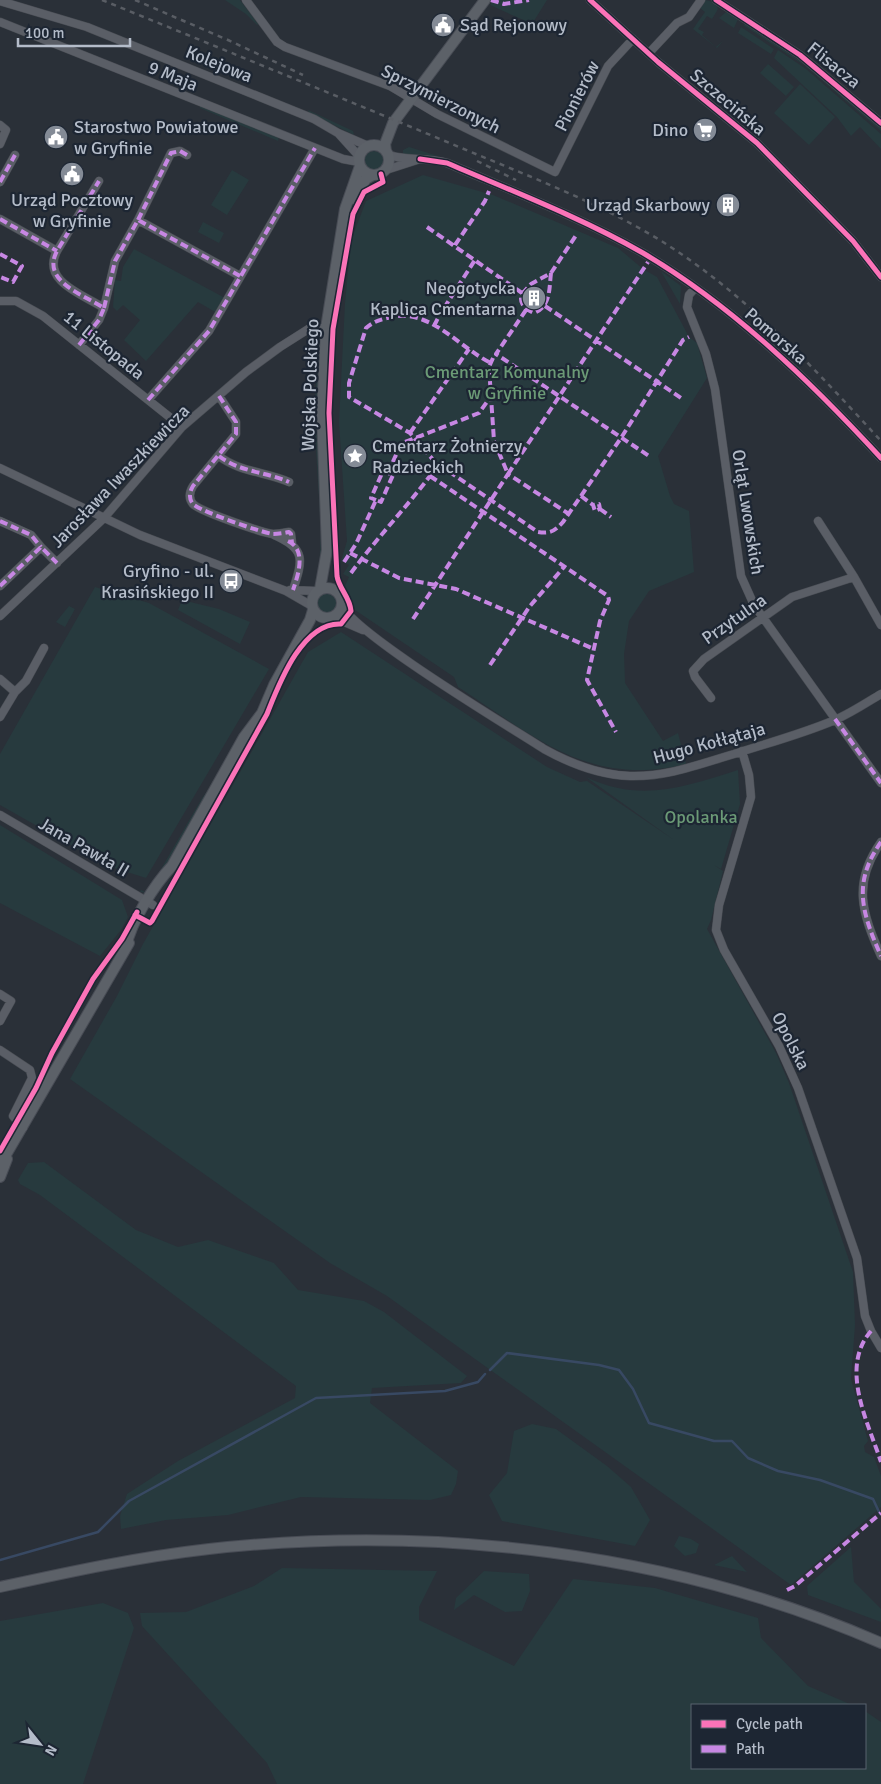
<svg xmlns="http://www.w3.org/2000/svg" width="881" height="1784" font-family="Signika,sans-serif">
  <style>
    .green { fill: #273a3e }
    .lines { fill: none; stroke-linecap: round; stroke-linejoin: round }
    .stream { stroke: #384963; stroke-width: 2.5 }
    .minor-casing { stroke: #484c53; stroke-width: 9 }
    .major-casing { stroke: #484c55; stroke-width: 12 }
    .minor { stroke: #5a5e66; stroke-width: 8 }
    .major { stroke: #5c6168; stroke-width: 10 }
    .rail { stroke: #595d64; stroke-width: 2.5; stroke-dasharray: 5 5; stroke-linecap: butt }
    .quiet { stroke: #c787e3; stroke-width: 4; stroke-dasharray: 8 4; stroke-linecap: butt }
    .cycleway-casing { stroke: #1d2633; stroke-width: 8 }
    .cycleway { stroke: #fb73b8; stroke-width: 5 }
    .labels { text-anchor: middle; stroke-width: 4.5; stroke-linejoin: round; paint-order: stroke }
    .poi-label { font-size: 18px; fill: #b4bcc9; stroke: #1d2633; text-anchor: end }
    .street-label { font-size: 18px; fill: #b4bcc9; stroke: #1d2633 }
    .park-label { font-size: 18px; fill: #6b9a76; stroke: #1d2633 }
  </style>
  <rect width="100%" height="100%" fill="#2a3038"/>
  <path class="green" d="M225,0h15l18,24 -1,1 -11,-11z
    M493,0h54l-15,24 -42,-19z
    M703,0c6,0 13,2 15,9l-6,10 -5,-3 -9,13 6,3 -2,3 14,12 7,-6 -6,7 -24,-19 12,-17 -5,-4z
    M726,12l12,7 -4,9 -15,-10z
    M746,24c47,31 96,66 135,104v3l-77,-66 -61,-40z
    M741,27l33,22 -3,5 -33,-21z
    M778,50l28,19 75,65v15l-21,-22 -9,9 -14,-19 -63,-59z
    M768,64l26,23 -8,9 -26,-23z
    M800,84l35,33 -26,28 -35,-32z
    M200,106l79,31 -1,4 -78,-33z
    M308,110l45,21 1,4 -45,-22z
    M409,147l29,9 -35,-1v-5z
    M364 161a10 10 0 1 1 20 0a10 10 0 1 1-20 0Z
    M232,170l17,10 -22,35 -16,-10z
    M423,175l70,20 125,53 25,21 14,8 32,60 8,6 10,35 -49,78 12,40 4,8 15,7 5,61 -45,19 -20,30 -5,33 1,29 38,58 15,-8 8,31c-97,24 -152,-28 -228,-77l-4,-10 -99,-67 -5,-15 -5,-9 4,-9 -6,-3 6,-9 -8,-4 6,-20 -8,-119 6,-119 6,-62 15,-40z
    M203,222l21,11 -5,10 -21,-11z
    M134,249l91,49 -8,15 -19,-11 -52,59 -22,-21 16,-20 -17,-15 -6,6 -4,-4 2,-27 6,1 2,-14z
    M661,271l20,15 -1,18 -18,-31z
    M319,334l2,4 -4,70 6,153 -4,10 2,-39 -7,-117z
    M95,587l54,16 120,66 -123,209 -38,-12 -108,-61v-51z
    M317 603a10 10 0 1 1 20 0a10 10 0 1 1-20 0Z
    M182,600l37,9 31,13 -10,22 -62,-34z
    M69,606l6,3 -10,18 -9,-5z
    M341,632l206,135 33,15 7,-1 87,59 -88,-63c54,26 98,10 152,-7l2,34 -19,65 -7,-4 9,6 -12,49 -4,9 69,124 13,30 64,189 2,53 -4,54 17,62 -4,5 1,6 9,5 7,19v31l-90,78 -404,-289 -57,-33 -260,-184 47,-83 26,-52 165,-292z
    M216,780l-64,109 -5,4 -7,-1 1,-2 4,2 4,-2 53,-92z
    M0,825l122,75 6,17 -7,13 -21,26 -100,-53z
    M44,1162l92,68 42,17 30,-7 66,23 24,27 66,11 20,11 83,64 -6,7 -89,5 -2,15 88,68 -2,13 -5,11 -21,5 -129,-3 -73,18 -62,5 -45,9 -1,-13 7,-22 51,-33 117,-63 1,-12 -256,-191 -20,-11 -2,-4 10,-17z
    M532,1424l24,5 51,37 24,21 19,33 -15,26 -133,-25 -13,-26 18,-22 7,-42z
    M679,1536l12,3 8,5 -3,9 -11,3 -11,-10z
    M851,1547l3,35 27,27v13l-73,-27 -1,-9z
    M732,1556l15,16 -33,-7z
    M282,1568l155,3 -18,36v13l95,46 59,-87 82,9 103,30 3,20 47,48 44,19h-160v63h173v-57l16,11v62h-604l-10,-21 -125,-137 -2,-13 46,-1 68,-26z
    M484,1571l45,3 1,17 -8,20 -17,1 -31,-17 -20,15 2,-12z
    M103,1603l25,10 6,15 -51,156h-83v-163z"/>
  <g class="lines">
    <path class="stream" d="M490,1370l17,-17 92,12 20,5 14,19 16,34 65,18h18l16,17 30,13 42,9 53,19 7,15
      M0,1560l98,-28 31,-31 187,-103 129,-7 33,-9 7,-8"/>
    <g class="minor-casing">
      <path id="minor" d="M246,0l31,42 8,5 105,39 47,28 118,58 53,-106 25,-27
        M590,0l68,62 99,81 96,98 28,36
        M716,0l84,55 81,68
        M0,1l87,26 227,92 24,14 30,13
        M0,22l343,137 16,3
        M649,53l28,-30 12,-6 12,-17
        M0,125l6,5 -6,14
        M338,133l19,21 1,5
        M388,154c10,7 43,3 59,9 65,28 135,55 196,90 90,53 168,129 238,205
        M386,170l31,-10
        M0,182l15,-27
        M0,219l57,32
        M138,220l33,-67 9,-2 7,4
        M695,288l-6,7 -2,12 19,47 9,35 26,187 13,29 127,178
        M0,301h16l27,15 139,111
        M104,308l11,-47 23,-41 102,56
        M79,345l20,-25 5,-12c-22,-14 -63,-27 -47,-57l42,-70
        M219,396l17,26v12l-43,52c-3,5 -5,12 0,18 6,7 70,29 80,30 5,0 11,-1 16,-2l2,2 1,9
        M148,400l61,-69 106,-183
        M219,456c20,16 48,16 70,26
        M0,468l140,67 146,56 26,15
        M0,521l31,14 10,12
        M818,521l36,56 27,48
        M274,535c32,14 29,24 19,55
        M0,586l41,-39 16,16
        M290,590l27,1
        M342,605c11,28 168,122 202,144 27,15 55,26 86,27 37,1 70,-12 104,-22 34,-11 68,-20 101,-34 16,-7 31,-17 46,-26
        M0,616l104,-98 78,-91 64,-55 34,-25 30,-19h16
        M333,617l30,13
        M0,679l15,13 -15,25
        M15,692l11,-11 18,-33
        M711,698l-16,-21 -2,-6 11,-12 88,-62 62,-20
        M742,751l7,24 2,22 -32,108 -3,25 8,20 55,96 19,42 59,170 8,58 6,15 10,17
        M0,815l153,90
        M881,842c-29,41 -19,71 0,114
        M0,994l11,7 -11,20
        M0,1050l30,20 2,8 -19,38 10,12"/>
    </g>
    <g class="major-casing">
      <path id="major" d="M359 160a15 15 0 1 1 30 0a15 15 0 1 1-30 0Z
        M386,151l-1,-7 8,-21 92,-123
        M354,199l12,-20 7,-4
        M312 603a15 15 0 1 1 30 0a15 15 0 1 1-30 0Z
        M320,589l7,-39 -5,-136 4,-86 19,-119 15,-43
        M126,947c5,-25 28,-62 46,-81l72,-129 18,-24 12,-28 36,-65 3,-10
        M0,1165l129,-222
        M0,1177l7,-18
        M0,1587c69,-15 138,-30 209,-38 224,-25 464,3 672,94"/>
    </g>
    <use href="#minor" class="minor"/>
    <use href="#major" class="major"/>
    <path class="rail" d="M102,0c113,46 225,92 338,139 75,32 153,60 223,103 84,53 152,127 218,199
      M135,0l93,40 75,35
      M477,161l39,19"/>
    <path class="quiet" d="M491,0l13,4 25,-4
      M0,182l15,-27
      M0,219l57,32
      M138,220l33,-67 9,-2 7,4
      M427,227l95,66
      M455,245l30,-44 4,-10
      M0,254l22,12 -9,16 -13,-5
      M551,273c-2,16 0,33 -17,40 -9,-4 -14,-8 -13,-18l10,-11 20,-11 26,-39
      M545,306l139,94
      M104,308l11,-47 23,-41 102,56
      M444,308l31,-48
      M526,310l-30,44 153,102
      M434,326l7,-14
      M79,345l20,-25 5,-12c-22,-14 -63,-27 -47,-57l42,-70
      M493,358l-4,9 5,74 14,33
      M489,362c-33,-17 -61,-56 -102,-44 -8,2 -14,4 -21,10l-17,55v14l61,36 25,29 103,70c12,2 17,-1 25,-10l58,-84 62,-98 6,-3
      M219,396l17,26v12l-43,52c-3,5 -5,12 0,18 6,7 70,29 80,30 5,0 11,-1 16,-2l2,2 1,9
      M148,400l61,-69 106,-183
      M410,433l59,-84
      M219,456c20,16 48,16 70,26
      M388,473l11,-25 6,-6 74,-29 13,-18
      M508,474l140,-212
      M430,476l178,120 1,4 -9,21 -13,59 29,52
      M581,496l12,9 2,6 5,-2 -1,-5 -6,1
      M600,509l11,8
      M0,521l31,14 10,12
      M288,541c19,9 10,34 5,49
      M350,553l49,25 57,11 138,60
      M344,562l12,-18 20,-44 5,2 12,-27 -10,-4 -12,27 5,2
      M351,573c25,-34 54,-64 79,-97l-1,-6 6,-8
      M0,586l41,-39 16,16
      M413,619l95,-145 61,40
      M490,665l40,-59 34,-39
      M835,719l46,64
      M881,842c-29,41 -19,71 0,114
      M871,1331c-32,37 -3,91 10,131
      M787,1590l8,-4 86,-73"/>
    <g class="cycleway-casing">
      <path id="cycleway" d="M590,0l68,62 99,81 96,98 28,36
        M716,0l84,55 81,68
        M420,159l27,4c65,28 135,55 196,90 90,53 168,129 238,205
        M135,915l15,8 2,-2 115,-207c12,-30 35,-92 74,-90l10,-13c-1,-14 -12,-22 -14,-35l-8,-163 4,-84 20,-115 11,-22 19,-10 -2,-8
        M0,1151l36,-63 16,-35 41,-74 29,-40 15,-27"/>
    </g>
    <use href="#cycleway" class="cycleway"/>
  </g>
  <defs>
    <g id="civic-disc" transform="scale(1.25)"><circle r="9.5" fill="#848b96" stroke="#1d2633"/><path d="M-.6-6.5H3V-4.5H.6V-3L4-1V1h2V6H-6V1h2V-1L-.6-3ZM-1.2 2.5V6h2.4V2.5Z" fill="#fff"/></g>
    <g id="supermarket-disc" transform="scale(1.25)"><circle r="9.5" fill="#848b96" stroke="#1d2633"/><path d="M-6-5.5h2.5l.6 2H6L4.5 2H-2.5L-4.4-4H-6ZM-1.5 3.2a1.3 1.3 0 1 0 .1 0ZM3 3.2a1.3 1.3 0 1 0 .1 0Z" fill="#fff"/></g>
    <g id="building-disc" transform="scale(1.25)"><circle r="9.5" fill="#848b96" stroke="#1d2633"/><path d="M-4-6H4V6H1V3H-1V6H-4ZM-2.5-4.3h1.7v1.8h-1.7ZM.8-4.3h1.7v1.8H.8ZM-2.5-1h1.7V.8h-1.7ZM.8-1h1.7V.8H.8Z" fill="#fff"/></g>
    <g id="sight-disc" transform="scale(1.25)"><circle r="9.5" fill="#848b96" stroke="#1d2633"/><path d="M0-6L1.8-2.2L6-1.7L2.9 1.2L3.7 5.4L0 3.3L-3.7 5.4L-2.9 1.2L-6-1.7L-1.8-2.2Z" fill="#fff"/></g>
    <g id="bus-disc" transform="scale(1.25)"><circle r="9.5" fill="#848b96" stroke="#1d2633"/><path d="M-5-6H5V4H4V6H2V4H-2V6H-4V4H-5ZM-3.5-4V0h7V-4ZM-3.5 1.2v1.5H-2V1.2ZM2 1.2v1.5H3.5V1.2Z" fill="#fff"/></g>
  </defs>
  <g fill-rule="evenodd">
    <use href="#civic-disc" x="443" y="25"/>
    <use href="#supermarket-disc" x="705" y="130"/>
    <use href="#civic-disc" x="56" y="137"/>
    <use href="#civic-disc" x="72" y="174"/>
    <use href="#building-disc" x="728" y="205"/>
    <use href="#building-disc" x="534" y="298"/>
    <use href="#sight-disc" x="355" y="456"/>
    <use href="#bus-disc" x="231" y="581"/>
  </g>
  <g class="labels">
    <g class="poi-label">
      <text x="460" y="31" text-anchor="start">Sąd Rejonowy</text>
      <text x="74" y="133" text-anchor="start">Starostwo Powiatowe<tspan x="74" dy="21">w Gryfinie</tspan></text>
      <text x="688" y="136">Dino</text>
      <text x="72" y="206" text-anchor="middle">Urząd Pocztowy<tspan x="72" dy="21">w Gryfinie</tspan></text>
      <text x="710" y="211">Urząd Skarbowy</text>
      <text x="516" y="294">Neogotycka<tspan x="516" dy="21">Kaplica Cmentarna</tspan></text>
      <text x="372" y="452" text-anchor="start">Cmentarz Żołnierzy<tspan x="372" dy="21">Radzieckich</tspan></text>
      <text x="214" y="577">Gryfino - ul.<tspan x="214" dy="21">Krasińskiego II</tspan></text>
    </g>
    <g class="street-label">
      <text transform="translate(219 64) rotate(22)" y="6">Kolejowa</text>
      <text transform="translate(834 65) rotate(39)" y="6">Flisacza</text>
      <text transform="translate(173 76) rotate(22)" y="6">9 Maja</text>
      <text transform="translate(577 96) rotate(-63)" y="6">Pionierów</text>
      <text transform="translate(441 99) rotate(27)" y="6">Sprzymierzonych</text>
      <text transform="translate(728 102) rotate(40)" y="6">Szczecińska</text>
      <text transform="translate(776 336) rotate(41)" y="6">Pomorska</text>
      <text transform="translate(104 345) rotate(39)" y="6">11 Listopada</text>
      <text transform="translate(310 385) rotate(-88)" y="6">Wojska Polskiego</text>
      <text transform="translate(120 476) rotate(-46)" y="6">Jarosława Iwaszkiewicza</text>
      <text transform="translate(748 512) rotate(81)" y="6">Orląt Lwowskich</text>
      <text transform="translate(734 619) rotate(-35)" y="6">Przytulna</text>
      <text transform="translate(709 743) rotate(-15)" y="6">Hugo Kołłątaja</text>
      <text transform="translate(84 847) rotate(30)" y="6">Jana Pawła II</text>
      <text transform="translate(791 1041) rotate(63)" y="6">Opolska</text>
    </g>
    <g class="park-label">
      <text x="507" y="378">Cmentarz Komunalny<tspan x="507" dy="21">w Gryfinie</tspan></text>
      <text x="701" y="823">Opolanka</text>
    </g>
  </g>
  <rect x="691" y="1704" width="175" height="65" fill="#1d2633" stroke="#59626f"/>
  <rect x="701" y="1720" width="25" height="8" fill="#fb73b8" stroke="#59626f"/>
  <text x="736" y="1729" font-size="15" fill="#b4bcc9">Cycle path</text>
  <rect x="701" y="1745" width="25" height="8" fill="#c787e3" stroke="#59626f"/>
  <text x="736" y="1754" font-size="15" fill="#b4bcc9">Path</text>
  <g transform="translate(40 1744) rotate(120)" stroke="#1d2633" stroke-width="4" paint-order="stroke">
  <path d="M0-4L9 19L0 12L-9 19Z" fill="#b4bcc9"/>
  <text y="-8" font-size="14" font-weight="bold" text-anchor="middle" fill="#b4bcc9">N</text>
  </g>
  <path d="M18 38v8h112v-8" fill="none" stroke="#b4bcc9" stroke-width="2.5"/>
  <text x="25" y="38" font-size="15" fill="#b4bcc9" stroke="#1d2633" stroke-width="4" paint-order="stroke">100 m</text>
</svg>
